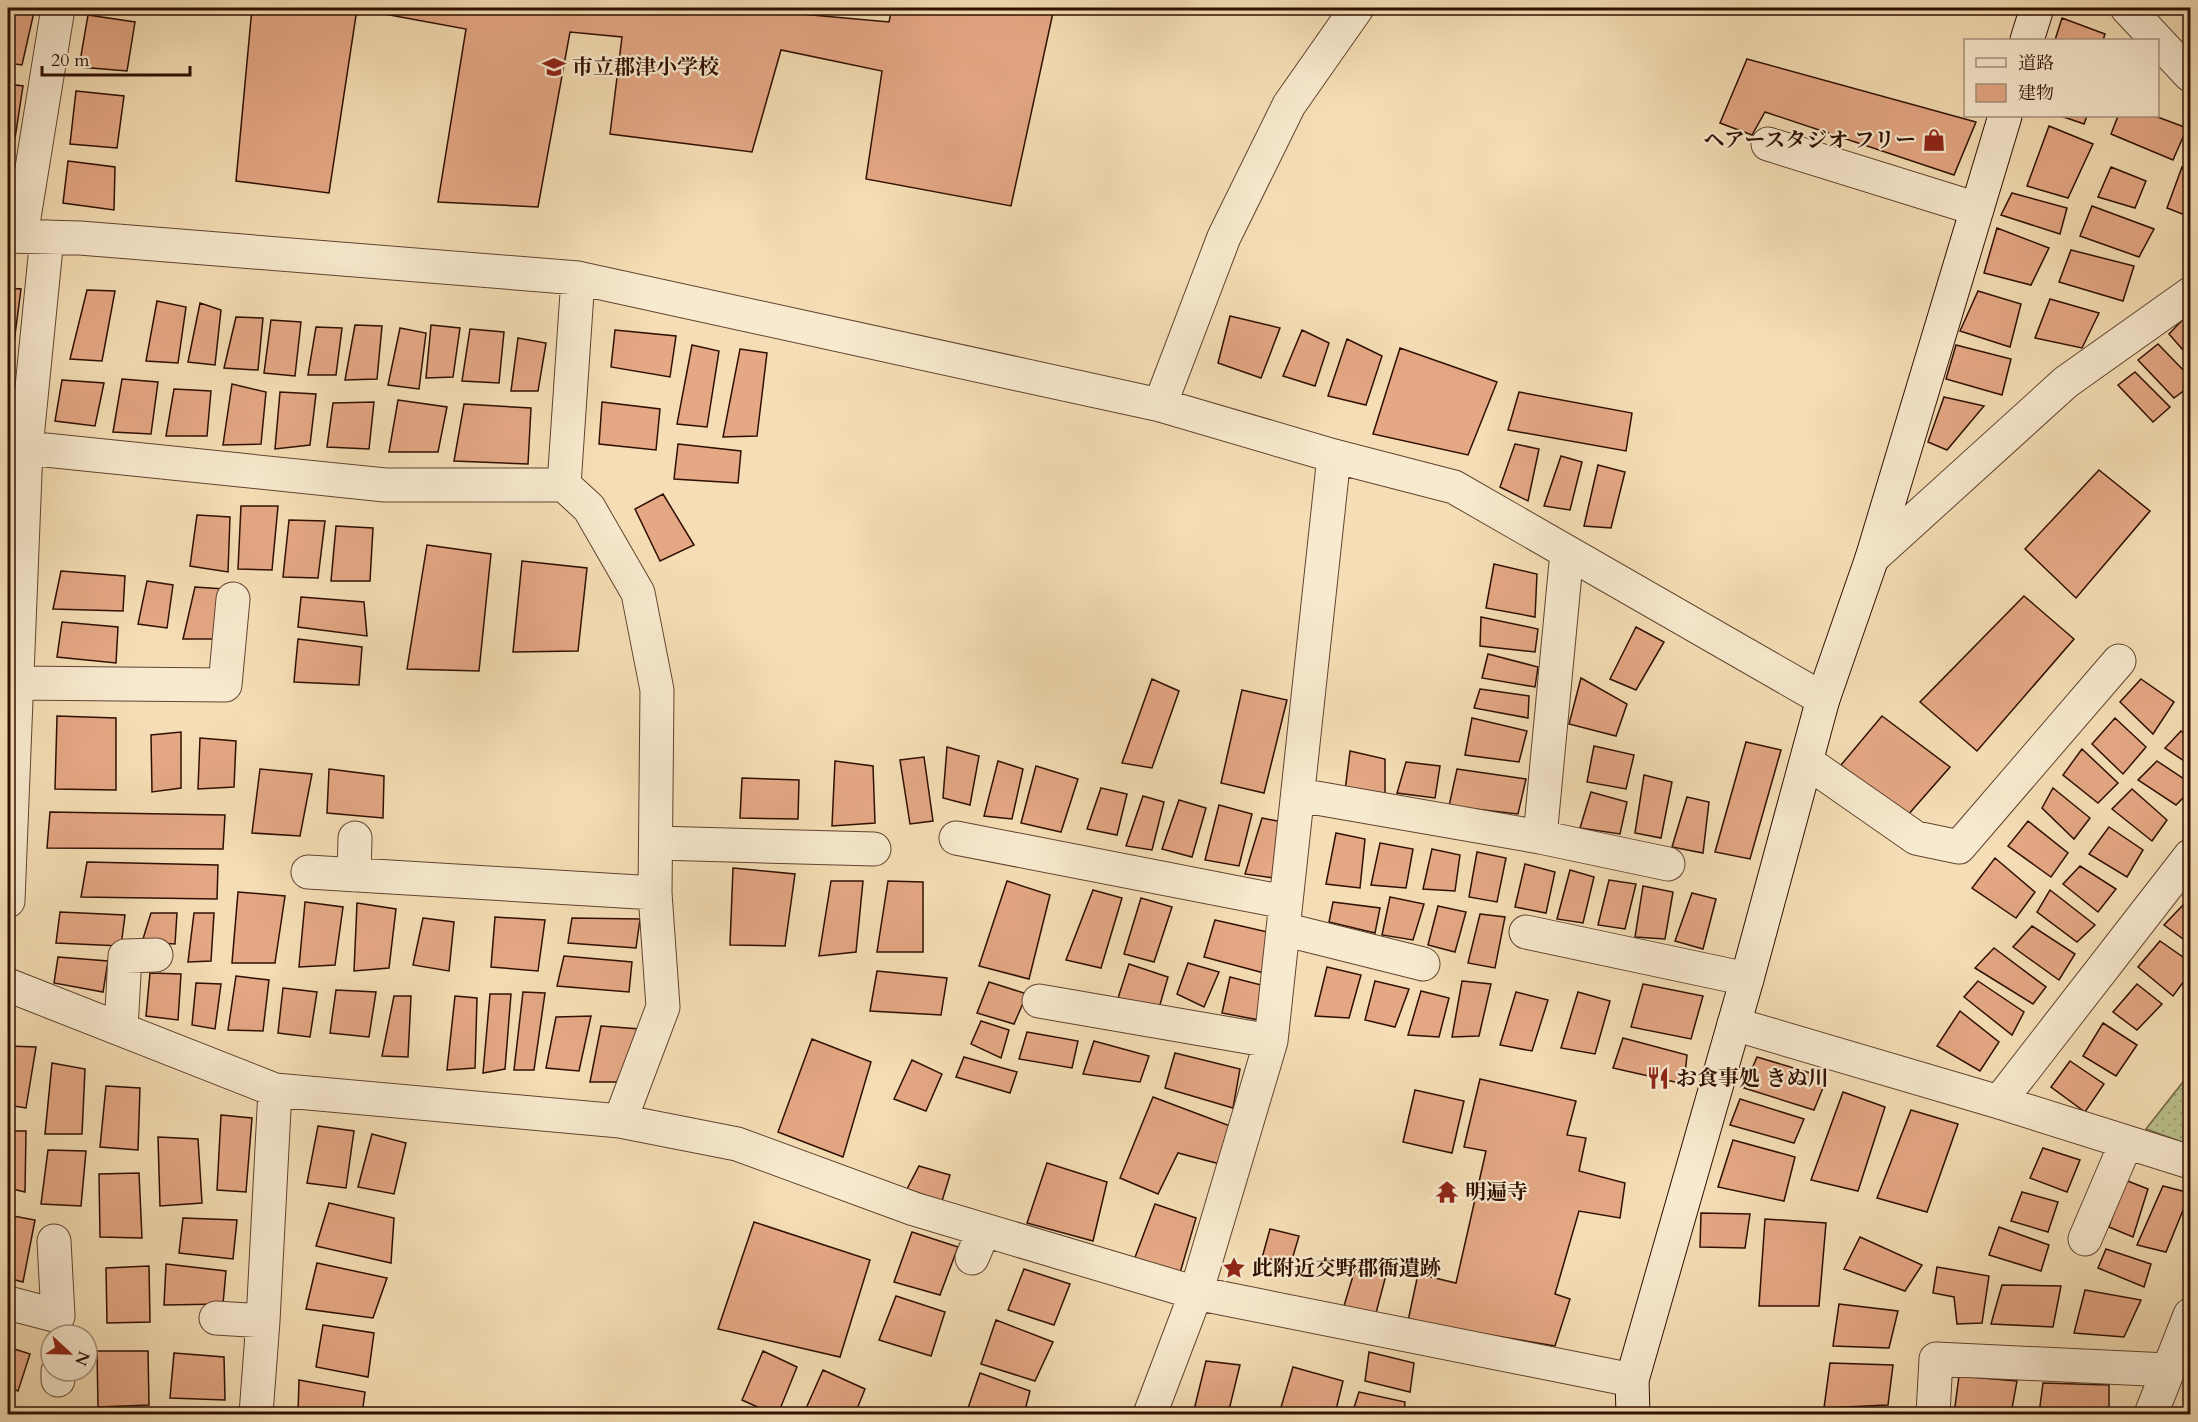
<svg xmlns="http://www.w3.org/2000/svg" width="2198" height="1422" font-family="Cardo,'Noto Serif JP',serif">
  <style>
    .park { fill: url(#park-dots); stroke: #766848; stroke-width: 1.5 }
    .building { fill: #e5a885; stroke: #300f02; stroke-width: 1.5 }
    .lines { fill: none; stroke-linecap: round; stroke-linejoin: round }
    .street-casing { stroke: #61432f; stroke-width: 35 }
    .secondary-casing { stroke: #300f02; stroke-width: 35 }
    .street { stroke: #f8eacf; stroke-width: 33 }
    .secondary { stroke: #f8eacf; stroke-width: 33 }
    .labels { text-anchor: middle; stroke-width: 4.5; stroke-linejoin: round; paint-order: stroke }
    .poi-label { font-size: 21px; font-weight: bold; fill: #300f02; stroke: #f8eacf; text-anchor: start }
  </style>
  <defs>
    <pattern id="park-dots" width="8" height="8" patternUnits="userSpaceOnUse" patternTransform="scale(1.5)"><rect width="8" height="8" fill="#bbc18d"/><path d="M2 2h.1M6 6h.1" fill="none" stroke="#a1a578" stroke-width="1.8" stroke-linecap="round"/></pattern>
  </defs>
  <rect width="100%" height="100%" fill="#f5deb5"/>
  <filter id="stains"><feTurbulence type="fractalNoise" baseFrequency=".00333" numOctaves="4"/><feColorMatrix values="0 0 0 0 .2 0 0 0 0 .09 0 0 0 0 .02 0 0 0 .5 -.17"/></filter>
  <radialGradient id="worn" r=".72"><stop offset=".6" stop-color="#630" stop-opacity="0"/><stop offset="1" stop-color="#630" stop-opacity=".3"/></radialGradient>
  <path class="park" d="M2190,1073v72l-44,-16z"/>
  <path class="building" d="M252,8h539l-1,5 99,9 3,-14h162l-43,198 -145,-27 16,-108 -101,-21 -29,102 -142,-18 12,-97 -52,-5 -32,175 -100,-5 28,-173 -109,-20 -28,184 -93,-12z
    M8,10l26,2 -12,53 -14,-2z
    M88,15l47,7 -8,49 -48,-4z
    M2062,18l43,16 -2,6h-48z
    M1747,59l229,63 -22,53 -189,-63 -13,23 -32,-12z
    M8,84l15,2 -8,52 -7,-1z
    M76,91l48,5 -7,52 -47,-4z
    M2061,116h26l-3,8z
    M2118,116h37l32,12 -14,32 -62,-26z
    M2049,126l44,18 -25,54 -41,-12z
    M68,161l47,6 -1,43 -51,-7z
    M2111,167l35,14 -11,27 -37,-11z
    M2182,167l8,4v46l-23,-9z
    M2012,193l55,15 -7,26 -59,-19z
    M2092,206l62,23 -15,28 -59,-21z
    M1997,228l52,20 -18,37 -47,-12z
    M2071,250l63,16 -11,35 -64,-19z
    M8,288l13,1 -8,61h-5z
    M87,290l28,1 -13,70 -32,-2z
    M1978,291l43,13 -11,43 -50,-16z
    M2050,299l49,14 -17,35 -47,-10z
    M157,301l29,6 -8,56 -32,-2z
    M200,303l21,7 -6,55 -27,-3z
    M2190,312v46l-21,-24z
    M1230,316l50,12 -19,50 -43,-15z
    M236,317l27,1 -5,52 -34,-2z
    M271,320l30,2 -6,54 -31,-3z
    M355,325l27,1 -5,53 -32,1z
    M431,325l29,3 -7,49 -27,1z
    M316,327l26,1 -6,47h-28z
    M400,328l26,5 -7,56 -31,-4z
    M470,329l34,3 -5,51 -37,-2z
    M615,330l61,6 -6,41 -59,-10z
    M1302,330l27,13 -14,43 -32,-10z
    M518,338l28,5 -8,48h-27z
    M1347,339l35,17 -16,49 -38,-9z
    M2158,344l32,33v9l-16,12 -36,-38z
    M692,345l27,6 -12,76 -30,-3z
    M1956,345l55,14 -9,36 -56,-16z
    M1400,348l97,34 -29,73 -95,-21z
    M740,349l27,4 -10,83 -34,1z
    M2135,372l35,35 -17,15 -35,-37z
    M122,379l36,3 -7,52 -38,-2z
    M62,380l42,3 -9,43 -40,-5z
    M232,384l34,8 -5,52 -38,1z
    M174,389l37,2 -4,45h-41z
    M280,392l36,2 -6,51 -35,4z
    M1519,392l113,21 -6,38 -118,-21z
    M1944,397l40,9 -37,44 -19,-8z
    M398,400l49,7 -9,45h-49z
    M374,402l-5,47 -42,-2 6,-44z
    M602,402l58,7 -4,41 -57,-6z
    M464,404l67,4 -3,56 -74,-3z
    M678,444l63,7 -3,32 -64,-4z
    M1515,444l24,5 -11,52 -28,-14z
    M1561,456l21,6 -12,48 -26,-4z
    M1598,465l27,7 -14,56 -27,-2z
    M2099,470l51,41 -74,87 -51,-49z
    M663,494l31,51 -34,16 -25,-52z
    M241,506h37l-6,64 -34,-1z
    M197,515l33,2 -2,55 -38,-6z
    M289,520l36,1 -7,57 -35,-1z
    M336,526l37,2 -3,53h-39z
    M427,545l64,9 -12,117 -72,-2z
    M522,561l65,7 -9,83 -65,1z
    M1494,564l43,10 -2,43 -49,-9z
    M61,571l64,5 -2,35 -70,-2z
    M147,581l26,4 -6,43 -29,-4z
    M195,587l29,2 -9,50h-32z
    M2024,596l50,43 -97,112 -57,-49z
    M301,597l63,5 3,34 -69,-9z
    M1481,617l57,12 -3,23 -55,-6z
    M62,622l56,5 -2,36 -59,-6z
    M1636,627l28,15 -28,48 -26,-11z
    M298,639l64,8 -3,38 -65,-3z
    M1488,654l50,13 -3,20 -53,-9z
    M1581,678l46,26 -11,32 -47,-12z
    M1152,679l27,12 -27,77 -30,-5z
    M2141,679l33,23 -21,32 -33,-32z
    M1480,689l49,7 -1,22 -54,-10z
    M1242,690l45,10 -23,93 -43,-10z
    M57,716l59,2v72l-61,-1z
    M1882,716l68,51 -43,49 -66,-51z
    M1472,718l55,13 -8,31 -54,-7z
    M2115,718l31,29 -23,27 -31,-30z
    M2181,731l9,7v27l-25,-17z
    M181,732v56l-29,4 -1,-57z
    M200,738l36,3 -2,46 -36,2z
    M1746,742l35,8 -31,109 -35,-7z
    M1594,746l40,9 -8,34 -39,-7z
    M947,747l32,9 -9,49 -27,-7z
    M2082,749l36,34 -20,20 -35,-28z
    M1350,751l35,8v34l-40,-2z
    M924,757l9,64 -23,3 -10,-64z
    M835,761l38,5 2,57 -43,3z
    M998,761l25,8 -11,50 -28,-3z
    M2157,761l33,22v8l-14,14 -38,-25z
    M1406,762l34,4 -5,32 -38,-5z
    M1036,766l42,13 -17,53 -40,-9z
    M260,769l52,5 -12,62 -48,-3z
    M329,769l55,7 -1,42 -56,-5z
    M1457,769l69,10 -8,35 -69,-8z
    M1644,775l28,7 -11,56 -26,-5z
    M742,778l57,2 -1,39 -58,-1z
    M1101,788l26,6 -10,41 -30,-6z
    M2053,788l37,30 -16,21 -32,-31z
    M2132,789l35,31 -15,21 -40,-32z
    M1591,792l36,10 -7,32 -40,-6z
    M1143,796l21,6 -12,48 -26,-4z
    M1687,797l22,5 -6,51 -31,-6z
    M1179,800l27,8 -14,49 -30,-8z
    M1219,805l33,9 -13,52 -34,-6z
    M50,812l175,3 -2,34 -176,-1z
    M1262,818l25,5 -13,55 -29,-4z
    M2028,821l40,32 -17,24 -43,-31z
    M2109,827l34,23 -16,27 -38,-23z
    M1336,833l29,6 -5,49 -34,-4z
    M1380,843l33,6 -7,39 -35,-3z
    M1432,849l28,6 -5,36 -32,-2z
    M1477,852l29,6 -9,44 -28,-5z
    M1995,858l40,34 -19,26 -44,-30z
    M87,862l131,3 -1,34 -136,-2z
    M1525,864l30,8 -9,41 -31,-6z
    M2080,866l36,23 -18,23 -35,-28z
    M733,868l62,6 -10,72 -55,-1z
    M1570,870l24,7 -11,46 -26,-4z
    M1609,880l27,4 -11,45 -27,-4z
    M831,881h32l-7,71 -37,4z
    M888,881l35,1v70h-46z
    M1007,881l43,14 -21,84 -50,-13z
    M1643,886l30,6 -8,47 -30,-2z
    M1093,890l29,8 -21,70 -35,-8z
    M2050,890l45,35 -18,17 -40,-30z
    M238,892l47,4 -10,67h-43z
    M1692,893l24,6 -13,50 -28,-8z
    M1390,897l34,7 -11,36 -31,-5z
    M1141,898l31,9 -18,55 -30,-8z
    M305,902l38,5 -8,58 -36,2z
    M1333,902l47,6 -5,25 -46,-11z
    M357,903l39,6 -7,59 -35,3z
    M2184,904l6,5v35l-26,-19z
    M1438,906l28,6 -11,40 -27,-7z
    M60,912l65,3 -4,31 -65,-3z
    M151,913h26l-2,31 -33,-2z
    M194,913h20l-3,48 -23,1z
    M1480,914l25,3 -10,51 -27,-5z
    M495,917l50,3 -7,51 -47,-4z
    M423,918l31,4 -5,49 -36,-6z
    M572,918l68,1 -4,29 -68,-5z
    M1215,920l57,13 -8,40 -60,-16z
    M2032,926l43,28 -16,26 -46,-33z
    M2160,941l30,21v11l-17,23 -35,-29z
    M1994,948l52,39 -13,17 -58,-36z
    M564,956l68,6 -3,30 -72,-6z
    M58,957l50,4 -5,31 -49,-9z
    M1188,963l31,9 -15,35 -27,-13z
    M1129,964l39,13 -9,31 -41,-10z
    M1327,967l34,8 -12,43 -34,-2z
    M877,971l70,7 -6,37 -71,-4z
    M150,973l31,1 -3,46 -32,-4z
    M236,976l33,4 -6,51 -35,-1z
    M1230,977l35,9 -6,34 -37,-7z
    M1375,981l34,8 -14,38 -30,-7z
    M1462,981l29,3 -12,52 -27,1z
    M1978,981l46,31 -12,23 -48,-38z
    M989,982l38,12 -13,30 -37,-11z
    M196,983l25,1 -6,45 -23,-4z
    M1643,984l60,12 -12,43 -60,-12z
    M2137,984l25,20 -25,26 -24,-18z
    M283,988l34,4 -7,45 -32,-4z
    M336,990l40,2 -7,45 -39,-4z
    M1421,991l28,7 -10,39 -31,-2z
    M523,992l22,1 -11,77h-20z
    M1516,992l32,8 -16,51 -32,-6z
    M1578,992l32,9 -15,53 -34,-6z
    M490,994h21l-6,75 -22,4z
    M394,996h17l-3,61 -26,-1z
    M455,996l22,2 -2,70 -28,2z
    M1960,1011l39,31 -19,29 -43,-25z
    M591,1016l-12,55 -33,-3 10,-51z
    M981,1021l28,9 -8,28 -30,-14z
    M2103,1023l34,22 -21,31 -33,-20z
    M601,1026l39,3 -23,53h-27z
    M1027,1032l51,9 -6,27 -53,-9z
    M1623,1038l64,17 -3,29 -71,-16z
    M812,1039l59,23 -28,95 -65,-25z
    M1094,1041l55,15 -9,26 -57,-8z
    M8,1046l28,1 -10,61 -18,-3z
    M1175,1053l65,16 -7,39 -68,-20z
    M964,1057l53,15 -7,21 -54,-16z
    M1757,1057l70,21 -13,32 -70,-22z
    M912,1060l30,14 -16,37 -32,-12z
    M2070,1061l34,23 -19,28 -34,-25z
    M52,1063l33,6 -3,65h-37z
    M1480,1079l96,22 -9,34 19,3 -7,33 46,12 -5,35 -41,-7 -24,83 15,5 -15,47 -147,-25 10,-47 38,9 30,-132 -22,-4z
    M106,1086l34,2 -2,62 -38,-3z
    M1415,1090l49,11 -12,52 -49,-11z
    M1843,1092l42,15 -27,84 -47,-11z
    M1153,1097l77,29 -10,38 -42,-11 -20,41 -38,-16z
    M1740,1099l64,20 -10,24 -64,-18z
    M1911,1110l47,14 -31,88 -50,-14z
    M221,1115l31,3 -6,74 -29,-2z
    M318,1126l36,5 -8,57 -39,-5z
    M8,1131h18l-1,61 -17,-4z
    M372,1134l34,9 -12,51 -36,-7z
    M158,1137l40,2 4,64 -42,3z
    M1733,1140l62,17 -11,44 -66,-14z
    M2043,1148l37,12 -13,32 -37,-14z
    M48,1150l38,1 -5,55 -40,-2z
    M1047,1163l60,19 -14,59 -66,-18z
    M919,1166l31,9 -8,26 -35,-12z
    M139,1173l3,65 -42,-1 -1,-63z
    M2125,1180l23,9 -15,48 -24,-10z
    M2163,1186l27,7 -24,59 -29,-7z
    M2022,1192l36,10 -10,30 -37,-11z
    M329,1203l65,15 -3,45 -75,-17z
    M1155,1204l41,14 -16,55 -46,-13z
    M1701,1213l49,1 -5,34 -45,-1z
    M8,1215l27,5 -12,62 -15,-4z
    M183,1218l54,2 -4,39 -54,-6z
    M1765,1219l61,4 -7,83h-60z
    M754,1222l116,38 -30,97 -122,-28z
    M1999,1227l50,18 -8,26 -52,-16z
    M1270,1229l29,7 -8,27 -29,-5z
    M912,1232l46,15 -18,48 -46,-13z
    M1860,1237l62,28 -17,26 -61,-22z
    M2106,1249l45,15 -7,23 -46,-19z
    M317,1263l70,15 -14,40 -67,-9z
    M166,1264l60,7 -3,33 -59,1z
    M149,1266l1,56 -43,1 -1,-55z
    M1937,1267l52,9 -7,47 -25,1 -3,-27 -21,-4z
    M1024,1269l46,15 -16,41 -46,-15z
    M1355,1269l31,6 -10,38 -32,-7z
    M2002,1285l59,1 -8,41 -62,-3z
    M2085,1290l56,10 -17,37 -50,-4z
    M896,1296l49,16 -14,44 -52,-16z
    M1839,1304l59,7 -9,37 -56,-2z
    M996,1320l57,22 -18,39 -54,-17z
    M323,1325l51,8 -6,44 -52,-10z
    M8,1347l22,7 -12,37 -10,-4z
    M97,1351h51l1,54 -51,2z
    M763,1351l34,16 -19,47h-5l-31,-14z
    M1369,1352l45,11 -4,29 -45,-11z
    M174,1353l50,4 1,43 -55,-2z
    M1206,1361l34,4 -12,49h-35z
    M1830,1363l63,2 -5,40 -64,3z
    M1293,1367l50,14 -8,33h-56z
    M823,1370l42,19 -10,25 -51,-1z
    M980,1373l50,18 -6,23h-58z
    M1959,1376l58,5 -6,33h-57z
    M299,1380l66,12 -3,22h-64z
    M2043,1383l66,2v29h-70z
    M1359,1392l46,10 -1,12h-52z"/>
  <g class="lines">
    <g class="street-casing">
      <path id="street" d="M2127,8l63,67
        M1768,144l209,65
        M8,236l72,2 498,40 582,127 174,51 120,31 369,212
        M21,236l37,-228
        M1160,405l64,-168 65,-132 68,-97
        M26,448l359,37h179
        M1872,558l194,-176 124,-88
        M15,683l210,2 8,-86
        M1807,762l109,76 43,9 160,-186
        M1299,795l241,42 27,-285
        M1540,837l128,27
        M956,838l329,64
        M656,843l218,6
        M308,872l347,21
        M354,875l1,-37
        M8,901l18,-453 21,-211
        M1283,929l140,35
        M1526,932l221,47
        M8,985l267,105 345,31 43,-114 -8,-114 2,-203 -19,-97 -49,-85 -25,-23 14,-207
        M1039,1001l232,40
        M1734,1024l265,78 191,60
        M121,1029l4,-73 31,-1
        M1999,1102l191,-246
        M620,1121l117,23 177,65 282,84 436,87
        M2085,1239l41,-96
        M972,1258l12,-28
        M8,1303l50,13 -4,-75
        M216,1318l47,3
        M58,1380v-9
        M256,1414l7,-93 12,-231
        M1150,1414l46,-121 75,-252 63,-585
        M1933,1414l3,-55 232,11
        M2151,1414l39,-99"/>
    </g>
    <g class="secondary-casing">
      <path id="secondary" d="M2027,40l10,-32
        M1633,1414l-1,-34 115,-401 76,-280 49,-141 133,-442"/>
    </g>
    <use href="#street" class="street"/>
    <use href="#secondary" class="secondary"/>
  </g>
  <defs>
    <g id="school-bare" transform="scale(1.8)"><path d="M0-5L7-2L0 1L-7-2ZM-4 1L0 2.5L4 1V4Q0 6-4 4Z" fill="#8f2418" stroke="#f8eacf" stroke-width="2.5" paint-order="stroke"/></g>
    <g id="shop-bare" transform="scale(1.8)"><path d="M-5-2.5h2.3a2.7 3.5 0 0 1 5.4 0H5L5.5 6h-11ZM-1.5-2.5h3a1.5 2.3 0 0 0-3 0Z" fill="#8f2418" stroke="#f8eacf" stroke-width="2.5" paint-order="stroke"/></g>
    <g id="restaurant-bare" transform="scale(1.8)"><path d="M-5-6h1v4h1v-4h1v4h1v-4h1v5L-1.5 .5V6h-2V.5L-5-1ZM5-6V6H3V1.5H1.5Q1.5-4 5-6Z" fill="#8f2418" stroke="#f8eacf" stroke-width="2.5" paint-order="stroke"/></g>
    <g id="temple-bare" transform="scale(1.8)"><path d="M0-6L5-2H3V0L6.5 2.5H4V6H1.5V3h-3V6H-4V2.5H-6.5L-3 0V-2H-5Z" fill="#8f2418" stroke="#f8eacf" stroke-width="2.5" paint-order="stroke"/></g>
    <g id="sight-bare" transform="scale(1.8)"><path d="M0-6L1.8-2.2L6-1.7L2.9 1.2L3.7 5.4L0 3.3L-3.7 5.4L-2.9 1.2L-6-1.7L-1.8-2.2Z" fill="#8f2418" stroke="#f8eacf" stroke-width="2.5" paint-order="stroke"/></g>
  </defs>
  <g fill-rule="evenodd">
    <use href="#school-bare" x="554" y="67"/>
    <use href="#shop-bare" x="1934" y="140"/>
    <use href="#restaurant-bare" x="1658" y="1078"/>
    <use href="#temple-bare" x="1447" y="1192"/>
    <use href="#sight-bare" x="1234" y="1268"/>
  </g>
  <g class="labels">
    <g class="poi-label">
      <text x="572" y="74">市立郡津小学校</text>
      <text x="1916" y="147" text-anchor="end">ヘアースタジオ フリー</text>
      <text x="1676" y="1085">お食事処 きぬ川</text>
      <text x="1465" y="1199">明遍寺</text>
      <text x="1252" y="1275">此附近交野郡衙遺跡</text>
    </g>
  </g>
  <rect width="2198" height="1422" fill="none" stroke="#f5deb5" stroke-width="30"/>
  <rect x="9" y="9" width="2180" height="1404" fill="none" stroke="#300f02" stroke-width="3"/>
  <rect x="15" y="15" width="2168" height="1392" fill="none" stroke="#300f02" stroke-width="1.5"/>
  <rect x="1964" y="39" width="195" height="78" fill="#f8eacf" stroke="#a8927d" stroke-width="1.5"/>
  <rect x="1976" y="58" width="30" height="9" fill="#f8eacf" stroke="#a8927d" stroke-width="1.5"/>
  <text x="2018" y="69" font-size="18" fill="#300f02">道路</text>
  <rect x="1976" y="84" width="30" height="18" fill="#e5a885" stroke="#a8927d" stroke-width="1.5"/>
  <text x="2018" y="99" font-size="18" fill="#300f02">建物</text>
  <g transform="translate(69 1353) rotate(112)"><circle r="28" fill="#f8eacf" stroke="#a8927d" stroke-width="1.5"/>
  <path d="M0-4.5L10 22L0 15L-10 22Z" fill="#8f2418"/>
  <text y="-9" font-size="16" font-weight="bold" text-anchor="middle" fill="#300f02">N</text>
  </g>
  <path d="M42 66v9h148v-9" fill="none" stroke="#300f02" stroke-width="3"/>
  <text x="51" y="66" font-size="18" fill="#300f02" stroke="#f8eacf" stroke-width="4.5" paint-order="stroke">20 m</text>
  <rect width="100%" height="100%" filter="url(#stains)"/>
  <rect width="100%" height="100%" fill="url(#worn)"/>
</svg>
